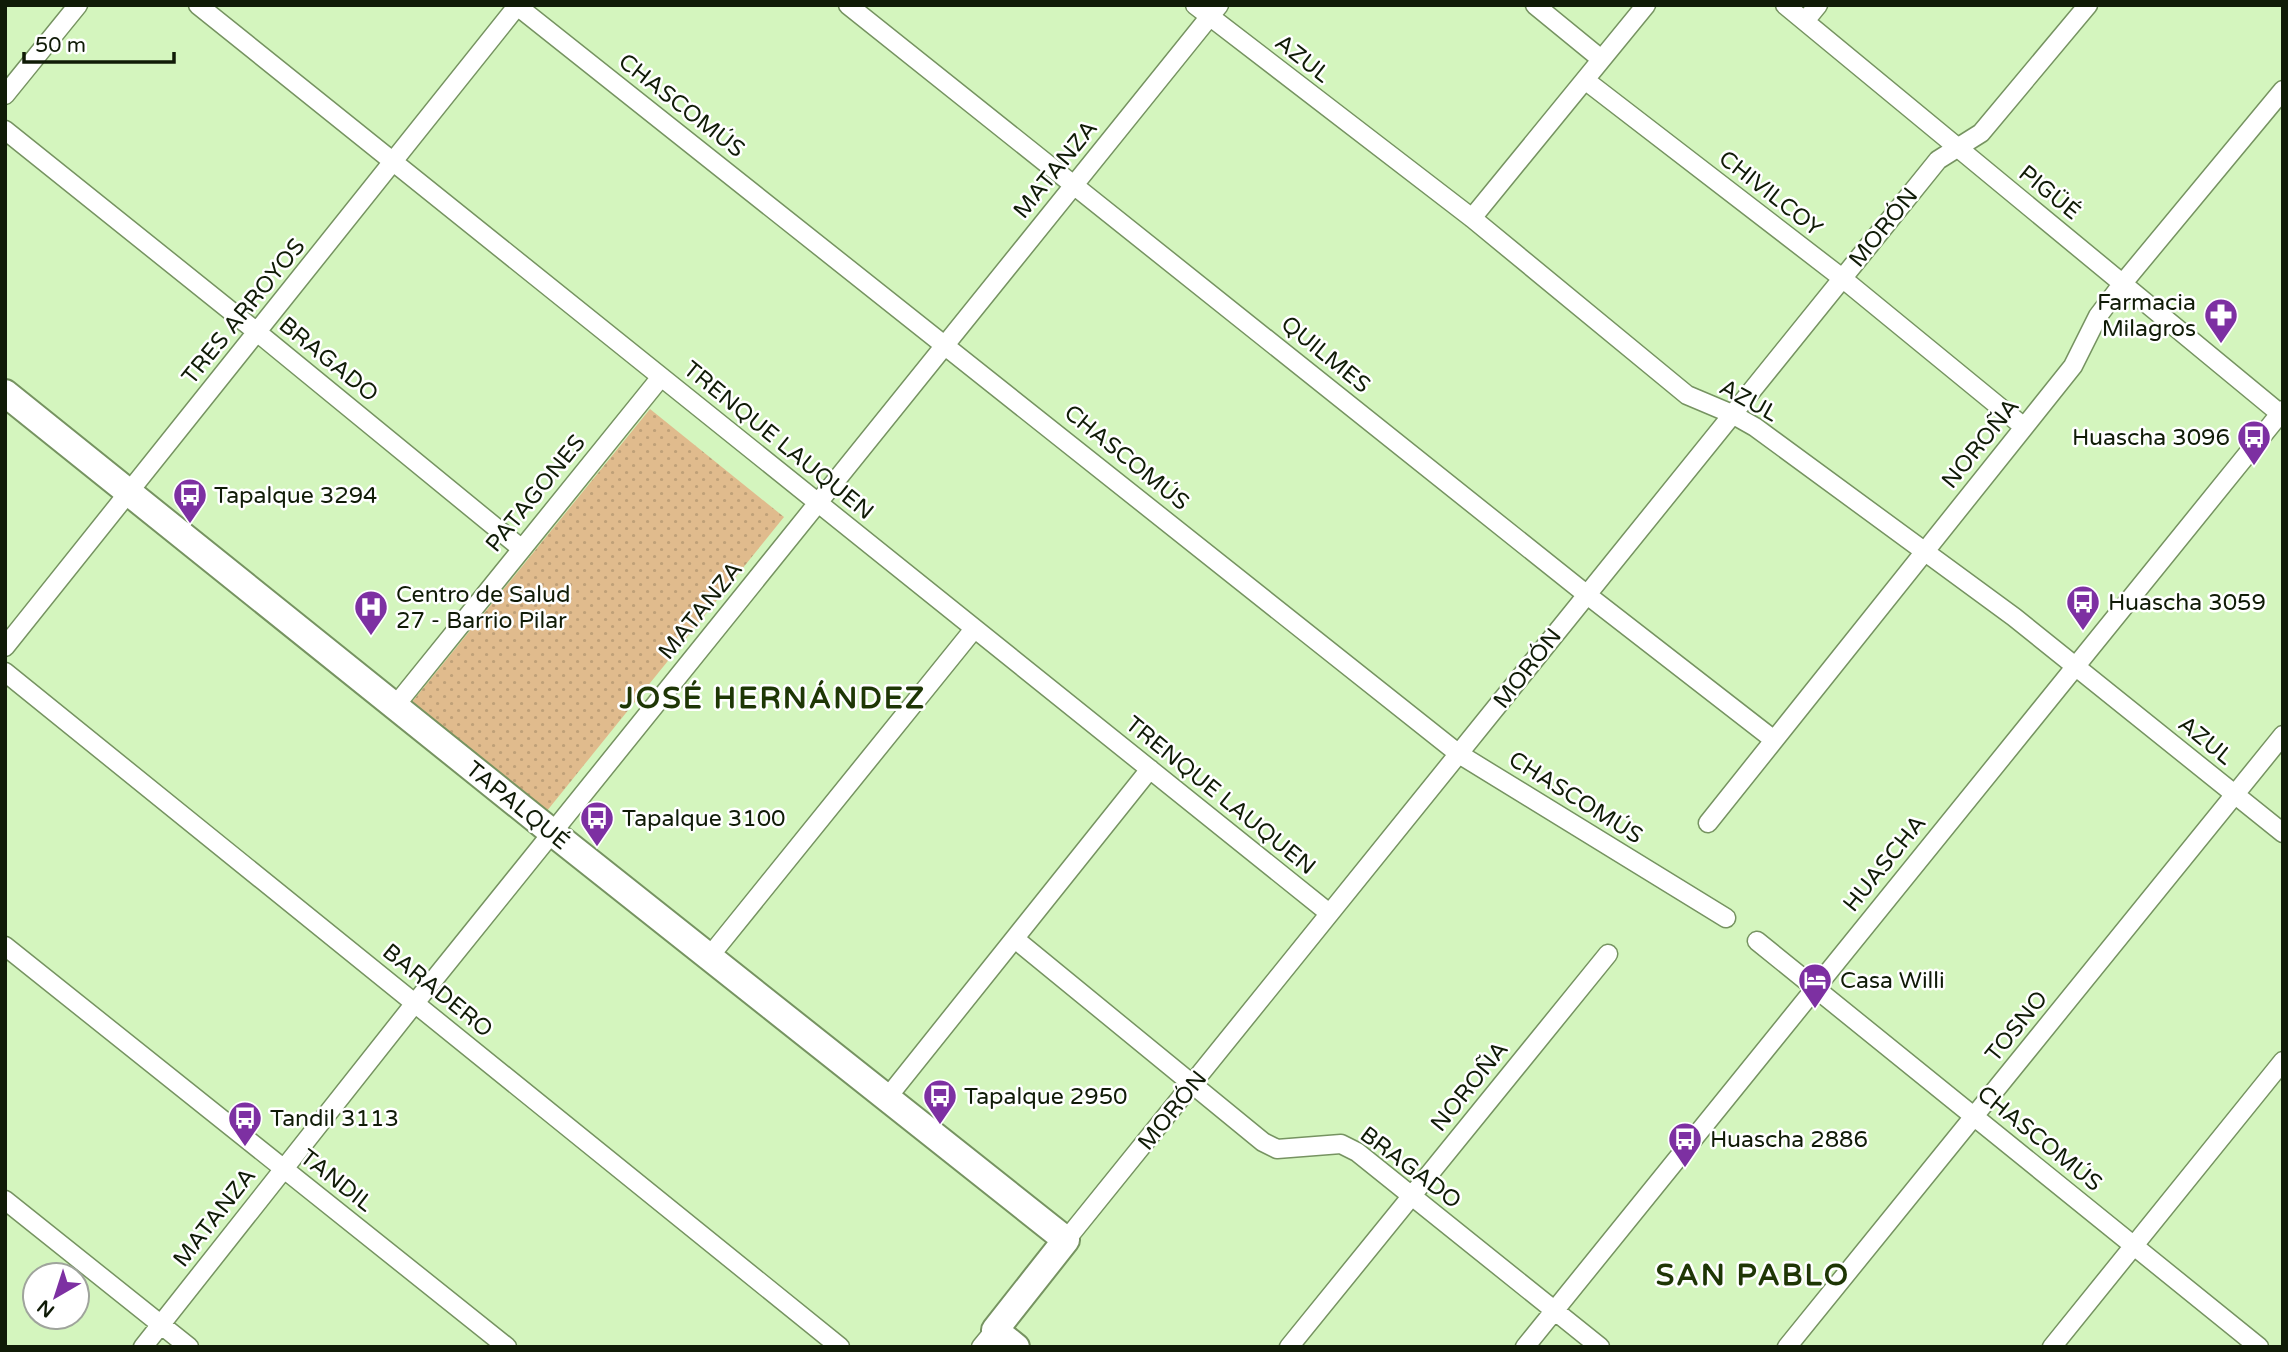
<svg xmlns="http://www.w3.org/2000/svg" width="2288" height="1352" font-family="'Varela Round',sans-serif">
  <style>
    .park { fill: url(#park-dots) }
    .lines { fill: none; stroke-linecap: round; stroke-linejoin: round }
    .street-casing { stroke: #769361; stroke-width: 21 }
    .secondary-casing { stroke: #769361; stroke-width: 30 }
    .street { stroke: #fff; stroke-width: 18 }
    .secondary { stroke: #fff; stroke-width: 26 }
    .labels { text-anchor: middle; stroke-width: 5; stroke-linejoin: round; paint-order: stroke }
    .street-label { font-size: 23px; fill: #101b07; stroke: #fff }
    .poi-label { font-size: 23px; fill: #101b07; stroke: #fff; text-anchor: start }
    .district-label { font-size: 30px; font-weight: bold; letter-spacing: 2px; fill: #1e3605; stroke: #fff }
  </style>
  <defs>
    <pattern id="park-dots" width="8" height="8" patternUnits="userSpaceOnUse" patternTransform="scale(1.75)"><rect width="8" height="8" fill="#e0bb8d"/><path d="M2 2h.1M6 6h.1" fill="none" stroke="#bfa078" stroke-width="1.8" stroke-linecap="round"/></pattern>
  </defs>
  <rect width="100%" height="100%" fill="#d4f5be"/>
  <path class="park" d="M650,409l134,108 -246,305 -135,-109z"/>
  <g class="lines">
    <g class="street-casing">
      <path id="street" d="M198,5l1131,908
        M516,5l943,749 267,164
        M848,5l738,589 188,146
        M1195,5l277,213 215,177 45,19 23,13 259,190 269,216
        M1535,5l66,54
        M1785,5l498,411
        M1805,21l13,-16
        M1585,80l257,198 182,149
        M5,95l73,-90
        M5,130l252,202 265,217
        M1472,218l174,-213
        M5,647l513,-642
        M5,672l835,675
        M395,706l266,-329
        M1708,823l365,-457 25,-50 25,-33 160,-193
        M1015,939l248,203 14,7 64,-5 16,8 243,195
        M1757,941l502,406
        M5,946l502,401
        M709,957l265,-328
        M887,1098l263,-329
        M5,1200l184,147
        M1066,1240l872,-1080 43,-27 107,-128
        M143,1347l272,-344 804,-998
        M981,1347l14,-17
        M1289,1347l319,-393
        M1525,1347l758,-937
        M1787,1347l496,-612
        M2052,1347l231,-286"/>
    </g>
    <g class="secondary-casing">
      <path id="secondary" d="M5,393l548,440 513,407 -71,90 21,17"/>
    </g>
    <use href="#street" class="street"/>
    <use href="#secondary" class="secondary"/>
  </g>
  <defs>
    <g id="pharmacy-pin" transform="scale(1.75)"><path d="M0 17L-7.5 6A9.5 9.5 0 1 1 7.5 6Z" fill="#7d30a2" stroke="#fff"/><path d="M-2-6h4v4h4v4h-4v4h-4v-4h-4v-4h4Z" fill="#fff"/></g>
    <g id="bus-pin" transform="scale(1.75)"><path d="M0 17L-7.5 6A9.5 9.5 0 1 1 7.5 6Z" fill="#7d30a2" stroke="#fff"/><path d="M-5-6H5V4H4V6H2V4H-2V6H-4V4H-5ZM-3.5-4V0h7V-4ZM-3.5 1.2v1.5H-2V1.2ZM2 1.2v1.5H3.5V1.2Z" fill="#fff"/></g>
    <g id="hospital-pin" transform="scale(1.75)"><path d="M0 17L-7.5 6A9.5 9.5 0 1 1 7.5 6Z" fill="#7d30a2" stroke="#fff"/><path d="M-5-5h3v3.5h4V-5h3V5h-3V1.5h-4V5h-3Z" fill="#fff"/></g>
    <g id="hotel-pin" transform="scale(1.75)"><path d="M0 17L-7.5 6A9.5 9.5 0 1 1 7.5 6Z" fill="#7d30a2" stroke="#fff"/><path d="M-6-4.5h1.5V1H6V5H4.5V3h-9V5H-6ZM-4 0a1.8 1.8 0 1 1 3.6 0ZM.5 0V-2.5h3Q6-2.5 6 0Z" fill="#fff"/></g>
  </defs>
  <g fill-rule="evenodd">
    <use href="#pharmacy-pin" x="2221" y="315"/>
    <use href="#bus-pin" x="2254" y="437"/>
    <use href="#bus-pin" x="190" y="495"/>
    <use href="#bus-pin" x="2083" y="602"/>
    <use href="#hospital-pin" x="371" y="607"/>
    <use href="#bus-pin" x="597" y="818"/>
    <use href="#hotel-pin" x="1815" y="980"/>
    <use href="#bus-pin" x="940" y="1096"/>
    <use href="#bus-pin" x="245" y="1118"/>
    <use href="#bus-pin" x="1685" y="1139"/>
  </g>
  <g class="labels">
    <g class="street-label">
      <text transform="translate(1303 58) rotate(38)" y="8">AZUL</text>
      <text transform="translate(682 105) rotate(38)" y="8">CHASCOMÚS</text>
      <text transform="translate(1055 169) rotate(-51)" y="8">MATANZA</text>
      <text transform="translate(2050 192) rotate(39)" y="8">PIGÜÉ</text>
      <text transform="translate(1771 193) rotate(38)" y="8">CHIVILCOY</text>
      <text transform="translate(1883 227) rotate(-51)" y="8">MORÓN</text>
      <text transform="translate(243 311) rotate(-51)" y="8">TRES ARROYOS</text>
      <text transform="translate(1326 354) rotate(39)" y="8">QUILMES</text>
      <text transform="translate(329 359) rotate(39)" y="8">BRAGADO</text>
      <text transform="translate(1749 400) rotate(29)" y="8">AZUL</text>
      <text transform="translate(779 440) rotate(39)" y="8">TRENQUE LAUQUEN</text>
      <text transform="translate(1980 443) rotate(-51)" y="8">NOROÑA</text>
      <text transform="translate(1127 457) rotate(39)" y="8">CHASCOMÚS</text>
      <text transform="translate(535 493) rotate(-51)" y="8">PATAGONES</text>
      <text transform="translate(700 610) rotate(-51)" y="8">MATANZA</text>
      <text transform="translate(1527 668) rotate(-52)" y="8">MORÓN</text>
      <text transform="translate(2206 740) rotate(39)" y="8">AZUL</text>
      <text transform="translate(1221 795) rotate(39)" y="8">TRENQUE LAUQUEN</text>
      <text transform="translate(1576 797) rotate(32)" y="8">CHASCOMÚS</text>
      <text transform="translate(518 805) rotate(39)" y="8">TAPALQUÉ</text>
      <text transform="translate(1884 863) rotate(-51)" y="8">HUASCHA</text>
      <text transform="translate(438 990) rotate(39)" y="8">BARADERO</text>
      <text transform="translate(2016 1026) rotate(-51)" y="8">TOSNO</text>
      <text transform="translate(1469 1086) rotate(-51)" y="8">NOROÑA</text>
      <text transform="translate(1172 1110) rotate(-51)" y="8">MORÓN</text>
      <text transform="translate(2040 1138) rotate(39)" y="8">CHASCOMÚS</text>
      <text transform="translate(1411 1167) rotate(37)" y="8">BRAGADO</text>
      <text transform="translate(337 1180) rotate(38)" y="8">TANDIL</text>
      <text transform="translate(214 1217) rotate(-52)" y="8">MATANZA</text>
    </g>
    <g class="poi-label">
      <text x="2196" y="310" text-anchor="end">Farmacia<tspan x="2196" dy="26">Milagros</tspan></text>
      <text x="2230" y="445" text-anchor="end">Huascha 3096</text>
      <text x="214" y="503">Tapalque 3294</text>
      <text x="396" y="602">Centro de Salud<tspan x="396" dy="26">27 - Barrio Pilar</tspan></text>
      <text x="2108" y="610">Huascha 3059</text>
      <text x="622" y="826">Tapalque 3100</text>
      <text x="1840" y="988">Casa Willi</text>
      <text x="964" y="1104">Tapalque 2950</text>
      <text x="270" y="1126">Tandil 3113</text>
      <text x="1710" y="1147">Huascha 2886</text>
    </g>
    <g class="district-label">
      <text x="773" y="708">JOSÉ HERNÁNDEZ</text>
      <text x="1753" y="1285">SAN PABLO</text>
    </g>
  </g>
  <rect width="2288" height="1352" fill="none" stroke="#101b07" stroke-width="14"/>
  <g transform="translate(56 1296) rotate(219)"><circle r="33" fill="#ffffff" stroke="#9fa49c" stroke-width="2"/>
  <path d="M0-5L12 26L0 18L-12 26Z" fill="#7d30a2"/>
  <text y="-10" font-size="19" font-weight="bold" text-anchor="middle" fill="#101b07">N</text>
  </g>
  <path d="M24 52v10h150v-10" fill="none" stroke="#101b07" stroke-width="3.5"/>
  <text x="35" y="52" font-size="21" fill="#101b07" stroke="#ffffff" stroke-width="5" paint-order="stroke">50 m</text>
</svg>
